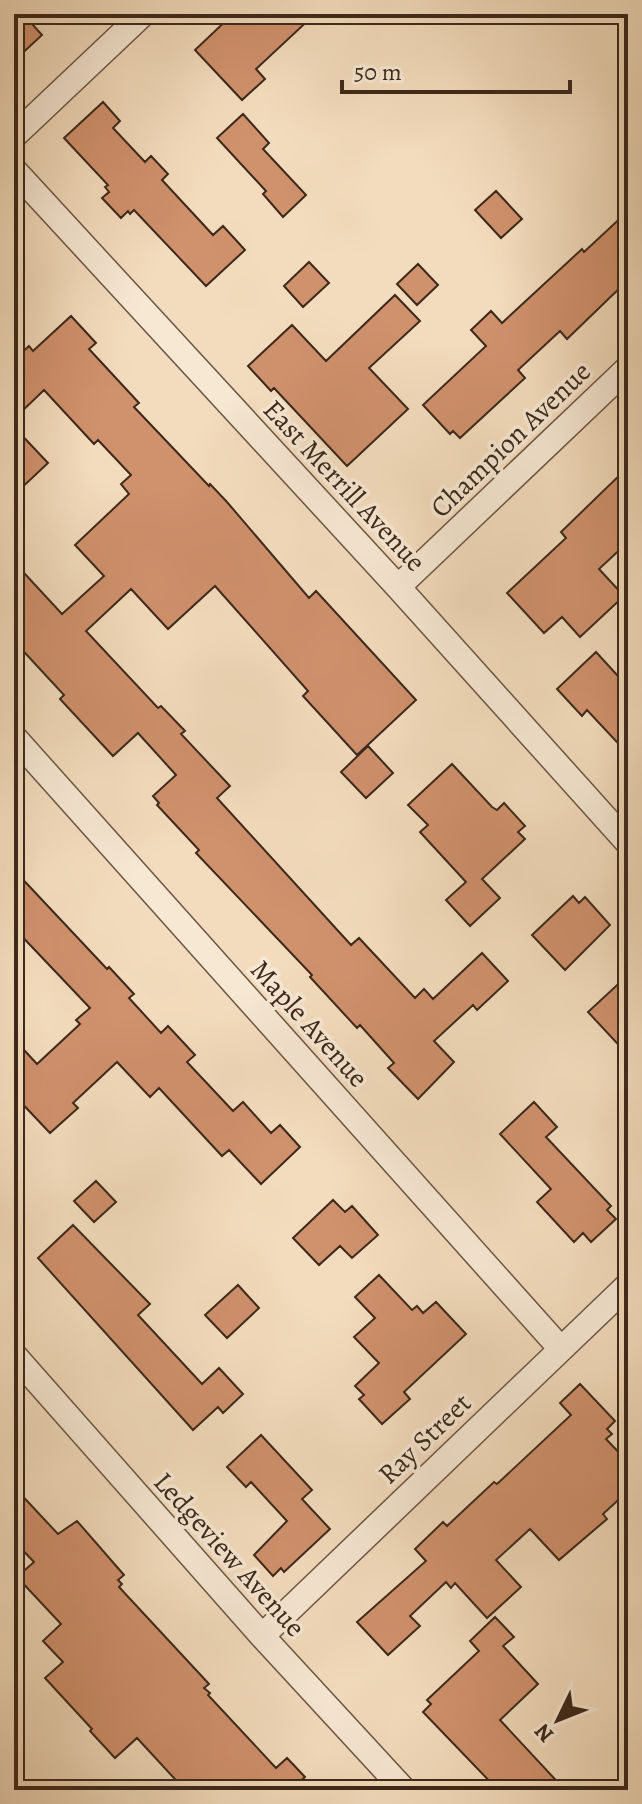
<svg xmlns="http://www.w3.org/2000/svg" width="642" height="1804" font-family="Alegreya,serif">
  <style>
    .building { fill: #d0916d; stroke: #3c291b; stroke-width: 2 }
    .lines { fill: none; stroke-linecap: round; stroke-linejoin: round }
    .minor-casing { stroke: #6a5644; stroke-width: 27 }
    .minor { stroke: #f7e8d4; stroke-width: 24 }
    .labels { text-anchor: middle; stroke-width: 7; stroke-linejoin: round; paint-order: stroke }
    .street-label { font-size: 28px; fill: #3c291b; stroke: #f7e8d4 }
  </style>
  <rect width="100%" height="100%" fill="#f3dcbd"/>
  <filter id="stains"><feTurbulence type="fractalNoise" baseFrequency=".0025" numOctaves="4"/><feColorMatrix values="0 0 0 0 .2 0 0 0 0 .09 0 0 0 0 .02 0 0 0 .5 -.17"/></filter>
  <radialGradient id="worn" r=".72"><stop offset=".6" stop-color="#630" stop-opacity="0"/><stop offset="1" stop-color="#630" stop-opacity=".3"/></radialGradient>
  <path class="building" d="M14,14h9l19,21 -28,26z
    M233,14h82l-59,55 9,10 -23,21 -47,-50z
    M103,102l17,19 -7,7 32,34 6,-6 17,18 -6,6 51,55 10,-9 22,24 -39,36 -72,-76 -4,4 -2,-3 -7,7 -19,-20 7,-6 -4,-5 3,-2 -44,-47z
    M243,114l26,29 -6,6 43,46 -23,22 -20,-23 3,-3 -49,-53z
    M496,191l26,28 -21,19 -26,-28z
    M628,211v69l-61,59 -7,-8 -42,39 7,8 -65,60 -7,-7 -3,3 -27,-29 63,-59 -15,-16 20,-19 11,12 80,-74 2,3z
    M309,262l20,21 -26,24 -19,-21z
    M418,264l20,21 -21,20 -20,-21z
    M395,295l25,26 -51,47 39,41 -61,57 -73,-78 -3,3 -23,-25 44,-41 34,36z
    M71,316l25,27 -7,6 50,54 -5,4 75,79 1,-2 17,18 82,96 7,-7 100,109 -59,55 -54,-59 5,-5 -93,-105 -47,43 -37,-40 -45,42 72,77 3,-2 24,25 -4,3 49,52 -13,12 134,147 8,-7 56,60 9,-9 9,10 49,-46 26,28 -31,29 -4,-5 -39,36 20,21 -36,37 -30,-31 6,-5 -34,-38 -3,3 -47,-51 2,-2 -116,-122 3,-3 -42,-45 2,-2 -6,-7 23,-21 -38,-42 -25,23 -53,-57 4,-4 -50,-54v-79l48,52 42,-38 -29,-31 54,-51 -8,-10 10,-9 -33,-35 -4,4 -50,-54 -30,29v-59l15,-14 4,5z
    M14,427l34,36 -34,32z
    M628,467v75l-29,27 25,27 -44,41 -18,-20 -18,16 -37,-40 59,-55 -5,-6z
    M596,652l32,35v67l-41,-44 -5,6 -25,-27z
    M368,746l25,27 -27,25 -25,-26z
    M452,764l40,43 5,3 7,-7 21,23 -7,6 7,7 -43,40 18,19 -30,28 -24,-26 20,-18 -46,-50 8,-7 -20,-20z
    M14,870l93,99 2,-2 25,27 -5,4 32,35 7,-7 27,29 -8,7 46,49 10,-9 28,31 9,-8 20,22 -39,37 -32,-34 -7,6 -63,-68 -9,9 -33,-35 -44,41 5,5 -28,25 -36,-38v-56l23,25 43,-40 -4,-4 14,-12 -76,-80z
    M573,896l6,7 6,-6 25,28 -45,45 -33,-35z
    M628,975v80l-40,-43z
    M534,1102l23,25 -11,10 65,69 -4,4 9,9 -25,23 -8,-9 -9,9 -37,-40 14,-13 -51,-55z
    M96,1181l20,21 -22,20 -20,-21z
    M333,1200l12,12 7,-6 26,29 -26,23 -12,-12 -21,19 -26,-27z
    M73,1225l77,79 -12,11 64,69 17,-16 24,26 -20,19 -5,-6 -25,23 -155,-172z
    M379,1275l33,35 5,-4 6,7 13,-11 30,32 -62,58 6,7 -28,25 -23,-25 5,-4 -9,-9 24,-23 -25,-26 21,-19 -20,-21z
    M238,1285l21,23 -32,30 -22,-23z
    M580,1384l35,37 -8,8 5,5 -6,5 22,23v29l-25,23 4,5 -48,41 -29,-31 -34,31 25,27 -34,31 -32,-35 -4,5 -5,-6 -36,34 10,10 -32,29 -31,-33 69,-61 -11,-12 28,-27 4,4 47,-44 3,2 74,-69 -11,-12z
    M261,1435l51,55 -10,9 28,30 -46,43 -3,-4 -8,8 -19,-21 33,-34 -36,-39 -5,5 -19,-20z
    M14,1487l44,47 19,-13 47,54 -6,5 4,4 -3,3 90,97 -5,4 6,5 -2,2 68,73 11,-10 18,19 -11,10 3,3h-112l-48,-52 -22,20 -25,-27 2,-2 -47,-51 18,-16 -20,-21 18,-17 -44,-47 17,-15 -20,-21z
    M495,1617l19,20 -11,9 35,38 -38,36 65,70h-67l-75,-78 8,-8 -4,-4 52,-49 -9,-10z"/>
  <g class="lines">
    <g class="minor-casing">
      <path id="minor" d="M14,136l129,-122
        M14,170l384,417 230,256
        M398,587l230,-219
        M14,737l547,612
        M14,1355l248,281 142,154
        M262,1636l366,-351"/>
    </g>
    <use href="#minor" class="minor"/>
  </g>
  <g class="labels">
    <g class="street-label">
      <text transform="translate(510 439) rotate(-44)" y="10">Champion Avenue</text>
      <text transform="translate(345 485) rotate(47)" y="10">East Merrill Avenue</text>
      <text transform="translate(310 1023) rotate(48)" y="10">Maple Avenue</text>
      <text transform="translate(424 1438) rotate(-44)" y="10">Ray Street</text>
      <text transform="translate(230 1554) rotate(48)" y="10">Ledgeview Avenue</text>
    </g>
  </g>
  <rect width="642" height="1804" fill="none" stroke="#f3dcbd" stroke-width="48"/>
  <rect x="16" y="16" width="610" height="1772" fill="none" stroke="#3c291b" stroke-width="4"/>
  <rect x="24" y="24" width="594" height="1756" fill="none" stroke="#3c291b" stroke-width="2"/>
  <g transform="translate(558 1720) rotate(227)" stroke="#f7e8d4" stroke-width="6" paint-order="stroke">
  <path d="M0-6L14 30L0 20L-14 30Z" fill="#3c291b"/>
  <text y="-12" font-size="22" font-weight="bold" text-anchor="middle" fill="#3c291b">N</text>
  </g>
  <path d="M342 80v12h228v-12" fill="none" stroke="#3c291b" stroke-width="4"/>
  <text x="354" y="80" font-size="24" fill="#3c291b" stroke="#f7e8d4" stroke-width="6" paint-order="stroke">50 m</text>
  <rect width="100%" height="100%" filter="url(#stains)"/>
  <rect width="100%" height="100%" fill="url(#worn)"/>
</svg>
